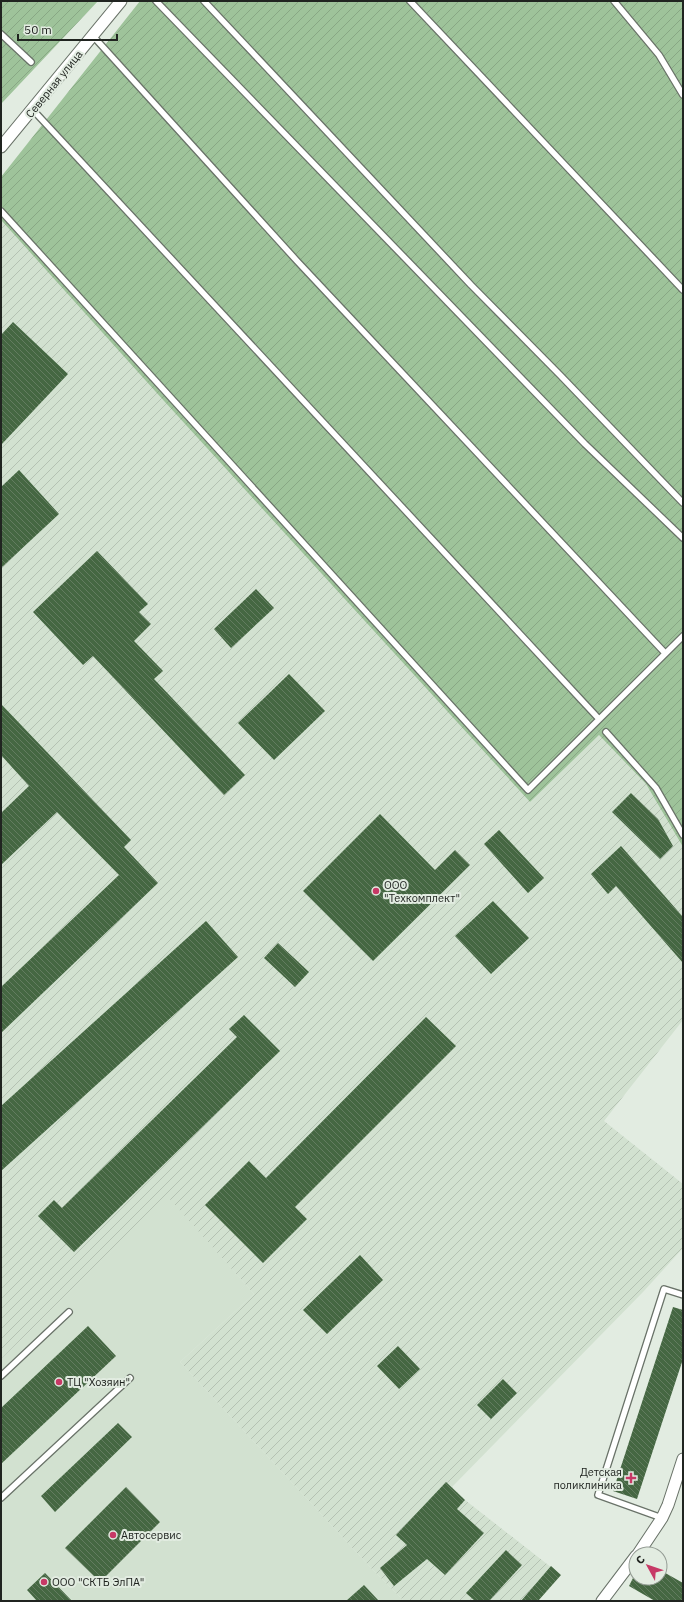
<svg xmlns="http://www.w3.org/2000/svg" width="684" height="1602" font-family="'IBM Plex Sans',sans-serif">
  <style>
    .built { fill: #d2e1d0 }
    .industrial { fill: url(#industrial-furrows) }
    .garden { fill: url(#garden-furrows) }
    .building { fill: url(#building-back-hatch) }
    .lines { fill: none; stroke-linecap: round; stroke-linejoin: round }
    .service-casing { stroke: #697268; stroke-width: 8 }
    .minor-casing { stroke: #697268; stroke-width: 13 }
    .service { stroke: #fff; stroke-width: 5.5 }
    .minor { stroke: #fff; stroke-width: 11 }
    .poi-dot { fill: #c73966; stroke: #e2ece1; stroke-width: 1.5 }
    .labels { text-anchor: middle; stroke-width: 4; stroke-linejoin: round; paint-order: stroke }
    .street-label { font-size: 11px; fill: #202420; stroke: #e2ece1 }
    .poi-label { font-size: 11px; fill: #202420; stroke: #e2ece1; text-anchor: start }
  </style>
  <defs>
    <pattern id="industrial-furrows" width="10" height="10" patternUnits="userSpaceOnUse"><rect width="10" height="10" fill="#d2e1d0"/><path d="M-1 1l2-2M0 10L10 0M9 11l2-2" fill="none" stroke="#b4c1b2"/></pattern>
    <pattern id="garden-furrows" width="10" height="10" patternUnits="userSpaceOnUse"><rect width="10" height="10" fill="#9ec39a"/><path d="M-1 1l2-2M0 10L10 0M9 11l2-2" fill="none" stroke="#88a784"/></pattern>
    <pattern id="building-back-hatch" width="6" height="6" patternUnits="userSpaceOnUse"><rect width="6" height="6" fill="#456742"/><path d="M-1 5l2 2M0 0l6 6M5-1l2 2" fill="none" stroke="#637c60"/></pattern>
  </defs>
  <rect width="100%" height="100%" fill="#e2ece1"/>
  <path class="built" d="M168,1196l86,98 -74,68 191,206 33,33h-403v-242z"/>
  <path class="industrial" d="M1,220l163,181 366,401 69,-67 47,49 37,63v173l-79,101 79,63v64l-40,44 -191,195 13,13 96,75 -23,26h-134l-33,-33 -191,-206 74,-68 -86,-97 -167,162z"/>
  <path class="garden" d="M1,1h97l-97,103z
    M140,1h543v846l-37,-63 -47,-49 -69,67 -366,-401 -163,-181v-43z"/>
  <path class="building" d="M13,322l55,52 -67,71v-110z
    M19,470l40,44 -58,54v-81z
    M97,551l51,53 -9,8 12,12 -17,17 29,30 -9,8 91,96 -21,20 -131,-139 -10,9 -50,-53z
    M256,589l18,19 -43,40 -17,-19z
    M289,674l36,37 -51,49 -36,-37z
    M1,704l130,136 -7,7 34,36 -157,150v-46l118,-112 -62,-63 -56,53v-52l28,-27 -28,-31z
    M631,793l27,26 15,27 -13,13 -48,-47z
    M380,814l55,56 20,-20 15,15 -97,96 -70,-70z
    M499,830l45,48 -16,15 -44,-49z
    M621,846l62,71v46l-67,-77 -8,8 -17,-20z
    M493,901l36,37 -38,36 -36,-38z
    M206,921l32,36 -237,214v-65z
    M278,943l31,29 -14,15 -31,-29z
    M244,1015l36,36 -206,201 -36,-36 16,-16 8,8 175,-171 -8,-8z
    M426,1017l30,29 -161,161 12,12 -44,44 -58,-58 44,-44 17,17z
    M360,1255l23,25 -56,54 -24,-24z
    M673,1307l10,3v49l-46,140 -24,-8z
    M88,1326l28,30 -115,108v-56z
    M398,1346l22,23 -21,20 -22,-23z
    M503,1379l14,14 -26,26 -14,-14z
    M118,1423l14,14 -77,75 -14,-16z
    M446,1482l19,18 -8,9 27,24 -39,42 -18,-16 -33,27 -14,-18 27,-23 -11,-10z
    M126,1487l34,35 -60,60 -35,-34z
    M506,1550l16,15 -33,36h-14l-9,-8z
    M551,1566l10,9 -23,26h-17z
    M660,1570l23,13v18h-28l-26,-15 4,-8h27z
    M45,1573l27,28h-35l-10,-11z
    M364,1585l15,16h-33z"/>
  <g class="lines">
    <g class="service-casing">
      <path id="service" d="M156,1l429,443 98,94
        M204,1l267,284 89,90 123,128
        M410,1l273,289
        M614,1l45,54 24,40
        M1,34l30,28
        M93,36l204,225 368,392
        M33,110l566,609
        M1,211c175,193 352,385 527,579l155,-154
        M606,732l50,56 27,47
        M1,1376l68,-64
        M1,1498l129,-120
        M662,1518l-64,-23 66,-206 19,6"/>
    </g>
    <g class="minor-casing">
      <path id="minor" d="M1,147l120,-146
        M638,1554l24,-36 6,-13 15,-46
        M602,1601l34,-45"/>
    </g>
    <use href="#service" class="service"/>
    <use href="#minor" class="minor"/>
  </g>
  <g class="poi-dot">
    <circle cx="376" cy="891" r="4"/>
    <circle cx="59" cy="1382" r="4"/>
    <path d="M629 1472h4v4h4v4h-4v4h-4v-4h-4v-4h4z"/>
    <circle cx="113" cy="1535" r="4"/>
    <circle cx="44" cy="1582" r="4"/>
  </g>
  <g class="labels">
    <g class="street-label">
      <text transform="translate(54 84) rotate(-51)" y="4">Северная улица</text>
    </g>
    <g class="poi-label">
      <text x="384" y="889">ООО<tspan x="384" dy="13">"Техкомплект"</tspan></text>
      <text x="67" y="1386">ТЦ "Хозяин"</text>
      <text x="622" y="1476" text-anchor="end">Детская<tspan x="622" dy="13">поликлиника</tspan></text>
      <text x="121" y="1539">Автосервис</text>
      <text x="52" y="1586">ООО "СКТБ ЭлПА"</text>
    </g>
  </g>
  <rect width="684" height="1602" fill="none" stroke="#202420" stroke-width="4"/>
  <g transform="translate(648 1566) rotate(310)"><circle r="19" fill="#e2ece1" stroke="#949c94"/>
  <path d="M0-3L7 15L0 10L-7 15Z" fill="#c73966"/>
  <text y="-6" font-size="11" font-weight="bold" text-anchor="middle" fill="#202420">С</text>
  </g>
  <path d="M18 34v6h99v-6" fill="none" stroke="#202420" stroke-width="2"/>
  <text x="24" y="34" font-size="12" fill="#202420" stroke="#e2ece1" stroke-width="3" paint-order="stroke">50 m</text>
</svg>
